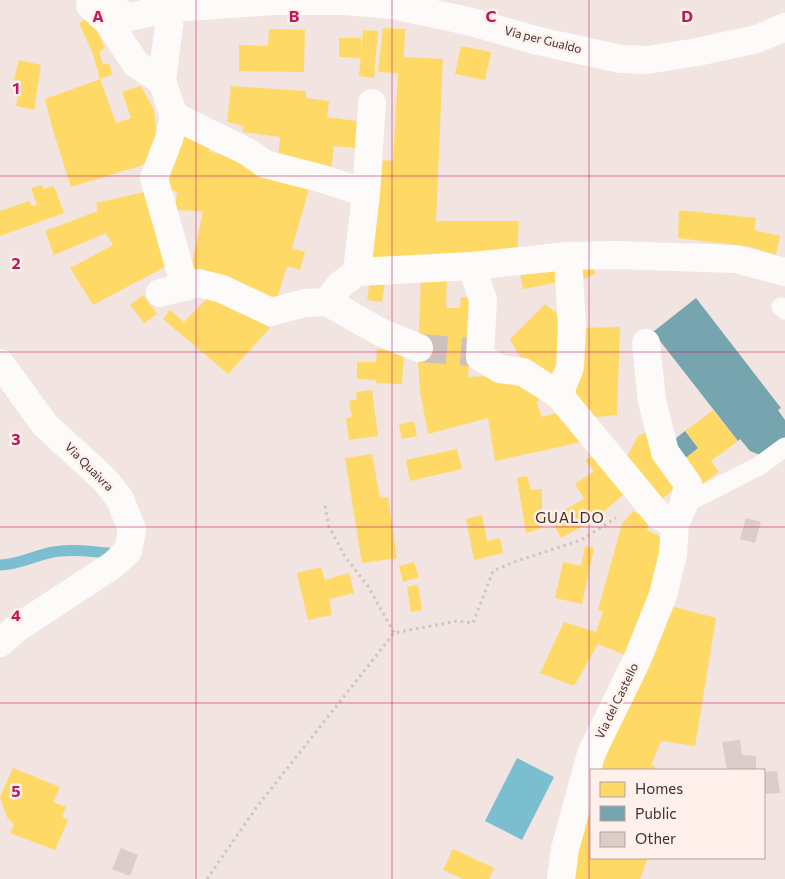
<svg xmlns="http://www.w3.org/2000/svg" width="785" height="879" font-family="Commissioner,sans-serif">
  <style>
    .water { fill: #7abecf }
    .homes { fill: #ffd966 }
    .public { fill: #76a5af }
    .lines { fill: none; stroke-linecap: round; stroke-linejoin: round }
    .stream { stroke: #7abecf; stroke-width: 11 }
    .building { fill: #ddccc7 }
    .minor-tunnel { stroke: #cec0be; stroke-width: 28; stroke-dasharray: 28 14; stroke-linecap: butt }
    .path { stroke: #cbc5c4; stroke-width: 3; stroke-dasharray: 2.5 4; stroke-linecap: butt }
    .service { stroke: #fdfbfa; stroke-width: 19 }
    .pedestrian { stroke: #fdfbfa; stroke-width: 28 }
    .minor { stroke: #fdfbfa; stroke-width: 28 }
    .grid { fill: none; stroke: #c2185b; stroke-width: 1; stroke-opacity: 0.55 }
    .labels { text-anchor: middle; stroke-width: 5; stroke-linejoin: round; paint-order: stroke }
    .street-label { font-size: 12px; fill: #3c3230; stroke: #fff0ec }
    .quarter-label { font-size: 15px; letter-spacing: 1px; fill: #3d2b26; stroke: #fff0ec }
    .grid-label { font-size: 16px; text-anchor: middle; font-weight: bold; fill: #c2185b; stroke: #fff0ec; stroke-width: 5; stroke-linejoin: round; paint-order: stroke }
  </style>
  <rect width="100%" height="100%" fill="#f2e4e1"/>
  <path class="water" d="M517,758l37,19 -32,63 -37,-19z"/>
  <path class="homes" d="M91,17l14,31 -6,4 4,13 6,-2 3,12 -12,4 -7,-25 -14,-31z
    M383,28l22,1 -1,28 39,2 -7,162h83l-2,35 -146,3 12,-99 10,1 5,-88 -20,-1z
    M269,29l36,1 -1,42 -65,-1v-26l29,1z
    M363,30l15,1 -4,47 -15,-2z
    M339,38h22v20l-22,-1z
    M461,46l30,6 -6,28 -30,-6z
    M19,60l22,5 -7,45 -18,-4 5,-24 -7,-3z
    M100,79l16,44 15,-5 -9,-26 19,-6 13,24 5,50 -88,27 -19,-60 -7,-28z
    M231,86l75,5v7l23,3 -2,16 37,5v27l-30,-3 -3,26 -54,-6 3,-29 -37,-5 1,-6 -17,-4z
    M187,129l27,7 -5,15 102,31 -19,66 13,4 -5,18 -13,-4 -10,33 -87,-26 13,-62 -28,-1 2,-18 -12,-4z
    M42,185l1,4 11,-3 10,27 -64,23v-25l29,-10 3,5 5,-1 -6,-17z
    M144,192l30,70 -81,43 -23,-37 43,-23 -7,-12 -52,22 -9,-24 53,-20 -2,-8z
    M679,210l77,8 -2,12 26,6 -4,19 -25,-8 -73,-9z
    M593,262l2,12 -16,7 -2,-18z
    M557,265l3,17 -37,7 -3,-17z
    M447,274l-1,34h14l1,-11 14,1 -7,79 18,-1 57,16 -6,11 5,14 22,-6 22,30 -91,20 -7,-43 -60,16 -8,-43 -2,-31 3,-85z
    M370,280l15,2 -3,20 -15,-2z
    M213,292l57,36 -42,46 -65,-55 7,-9 14,12z
    M143,295l14,19 -13,9 -14,-18z
    M545,304l24,19 -2,39 -17,21 -23,-18 -10,-13 -7,-13z
    M620,327l-3,88 -30,3 -11,-13 -2,-77z
    M377,349l27,1 -2,34 -26,-1v-3l-19,-1v-17h19z
    M372,390l6,46 -29,4 -3,-22 6,-1 -3,-16 8,-2 -1,-7z
    M713,410l25,31 -27,20 8,11 -18,13 -18,-25 15,-12 -13,-17z
    M414,421l3,15 -15,3 -3,-14z
    M647,432l31,53 -21,19 -33,-42 14,-26z
    M457,449l5,20 -52,12 -4,-21z
    M598,453l30,37 -30,27 -37,21 -11,-20 34,-19 -9,-15 19,-13 -9,-11z
    M372,454l8,44 8,-1 9,61 -35,5 -17,-105z
    M527,476l4,14 11,-1v39l-16,5 -9,-55z
    M633,511l17,8 -3,11 16,8 -8,63 -25,56 -32,-13 -24,42 -34,-13 24,-51 32,10 7,-20 -5,-2 24,-86z
    M482,515l5,26 13,-3 3,15 -29,7 -8,-41z
    M585,546l9,2 -12,56 -27,-6 8,-36 18,4z
    M414,562l5,15 -16,5 -4,-16z
    M321,567l4,13 24,-7 5,20 -25,6 3,16 -24,5 -11,-47z
    M418,585l4,25 -11,2 -4,-25z
    M663,604l53,14 -21,128 -34,-5 -10,24 4,2 -1,3h-53z
    M13,768l47,19 -7,15 13,5 -4,10 6,3 -13,30 -45,-17 4,-8 -7,-8 -7,-20z
    M591,802v56h57l-8,21h-71z
    M453,849l41,19 -5,11h-26l-20,-9z"/>
  <path class="public" d="M696,298l85,110 -3,2 7,10v20l-25,15 -10,-4 -10,-12 -2,2 -85,-109z
    M685,431l13,17 -15,12 -13,-17z"/>
  <g class="lines">
    <path class="stream" d="M0,565c21,0 40,-13 61,-14 16,-2 33,1 48,2"/>
  </g>
  <path class="building" d="M746,518l15,4 -6,21 -15,-4z
    M740,740l2,15 14,1v14h-29l-5,-28z
    M777,771l3,22 -16,1v-22z
    M121,848l17,7 -8,21 -18,-7z"/>
  <g class="lines">
    <path class="minor-tunnel" d="M419,348l51,4"/>
    <path class="path" d="M325,506l4,21 17,31 22,28 26,47
      M207,879l49,-71 138,-175 63,-12 16,2 20,-52 24,-10 64,-21 35,-22"/>
    <path class="service" d="M781,307l4,3
      M684,504l75,-38 26,-19"/>
    <path class="pedestrian" d="M174,116l-5,23 -15,39 31,109"/>
    <path class="minor" d="M94,0l35,17 42,-9 103,-7h71l47,4 76,16 70,20 83,18 26,1 50,-8 60,-13 28,-12
      M90,5l18,17 28,42 26,17
      M171,8l-9,73 12,35 74,36 17,12 58,15 43,14
      M472,266l11,34 -3,57 20,12 23,3 36,23 100,121 16,8
      M357,272l9,-79 6,-90
      M160,293l39,-10 23,6 49,23 34,-9 22,-1 55,31 37,15
      M327,302l13,-17 17,-13 115,-6 96,-10 47,-1 121,4 49,13
      M0,363l45,62 59,54 16,20 12,31 -4,21 -15,14 -96,63 -17,15
      M559,395l11,-28 2,-39 -4,-72
      M561,879l4,-30 26,-95 46,-94 26,-65 10,-41 2,-30 9,-20 4,-20 -23,-32 -13,-51 -6,-58"/>
  </g>
  <path class="grid" d="M196,0v879M392,0v879M589,0v879M0,176h785M0,352h785M0,527h785M0,703h785"/>
  <g class="labels">
    <g class="street-label">
      <text transform="translate(543 40) rotate(14)" y="4">Via per Gualdo</text>
      <text transform="translate(89 467) rotate(45)" y="4">Via Quaivra</text>
      <text transform="translate(617 701) rotate(-64)" y="4">Via del Castello</text>
    </g>
    <g class="quarter-label">
      <text x="570" y="523">GUALDO</text>
    </g>
  </g>
  <g class="grid-label">
    <text x="98" y="22">A</text>
    <text x="294" y="22">B</text>
    <text x="491" y="22">C</text>
    <text x="687" y="22">D</text>
    <text x="16" y="94">1</text>
    <text x="16" y="269">2</text>
    <text x="16" y="445">3</text>
    <text x="16" y="621">4</text>
    <text x="16" y="797">5</text>
  </g>
  <rect x="590" y="769" width="175" height="90" fill="#fff0ec" stroke="#b1a4a1"/>
  <rect x="600" y="782" width="25" height="15" fill="#ffd966" stroke="#b1a4a1"/>
  <text x="635" y="794" font-size="15" fill="#3c3230">Homes</text>
  <rect x="600" y="806" width="25" height="15" fill="#76a5af" stroke="#b1a4a1"/>
  <text x="635" y="819" font-size="15" fill="#3c3230">Public</text>
  <rect x="600" y="832" width="25" height="15" fill="#ddccc7" stroke="#b1a4a1"/>
  <text x="635" y="844" font-size="15" fill="#3c3230">Other</text>
</svg>
